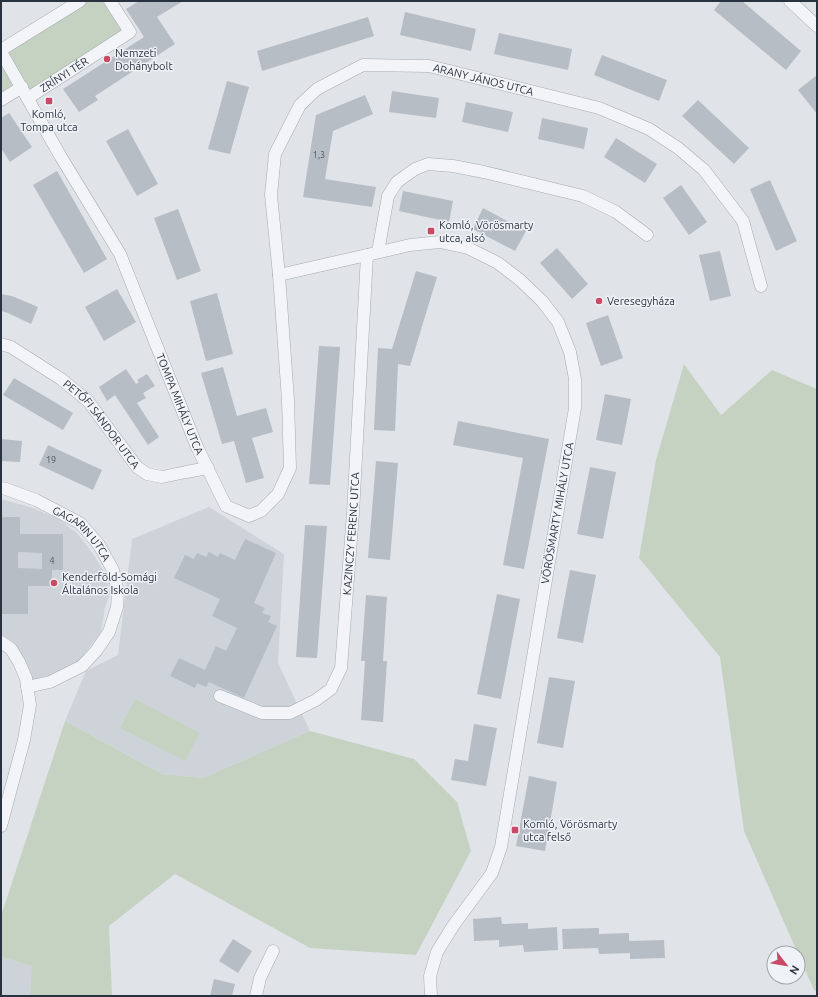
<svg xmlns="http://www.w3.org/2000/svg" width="818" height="997" font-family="Ubuntu,sans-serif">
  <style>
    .built { fill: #ced3da }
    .green { fill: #c6d2c1 }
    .building { fill: #b7bdc5; fill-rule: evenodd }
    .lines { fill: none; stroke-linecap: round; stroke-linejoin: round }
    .minor-casing { stroke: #a5abb2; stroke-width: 13 }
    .minor { stroke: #f2f4f7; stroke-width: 12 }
    .poi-dot { fill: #c84a64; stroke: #eff2f6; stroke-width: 1.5 }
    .labels { text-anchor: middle; stroke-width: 3; stroke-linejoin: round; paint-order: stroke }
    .number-label { font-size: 9px; fill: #4c5560 }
    .poi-label { font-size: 11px; fill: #29323f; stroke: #eff2f6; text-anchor: start }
    .street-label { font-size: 11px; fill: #29323f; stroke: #eff2f6 }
  </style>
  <rect width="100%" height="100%" fill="#e0e4e8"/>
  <path class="built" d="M1,499l32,9 27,12 17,13 14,18 14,22 5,21 -5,13 -4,25 -23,30 -30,15 -17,4 -8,-23 -10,-16 -12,-8z
    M209,507l75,47 -6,109 32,68 -107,47 -41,-4 -97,-53 21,-50 32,-16 14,-116z
    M1,957l32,9 -3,30h-29z"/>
  <path class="green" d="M80,1h30l20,31 -102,66 -6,-11 -21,13v-50z
    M684,364l37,51 51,-45 45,19v604l-4,-5 -69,-157 -24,-174 -81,-99 17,-98z
    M135,699l65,34 -15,28 -65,-33z
    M65,721l97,53 41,4 107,-47 104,28 43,43 14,49 -55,104 -106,-7 -135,-74 -66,52 3,70h-82l2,-30 -31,-9v-41z"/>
  <path class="building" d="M139,1h44l-26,16 18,27 -80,52 3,4 -19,12 -16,-23 81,-52 -18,-28z
    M721,1h21l59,50 -15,19 -72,-60z
    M405,12l71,17 -5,22 -71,-16z
    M368,17l6,19 -112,35 -5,-20z
    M499,33l73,16 -4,21 -74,-16z
    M602,55l65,25 -8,21 -65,-26z
    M817,75v39l-19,-24z
    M227,81l22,6 -19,67 -22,-5z
    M392,91l47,7 -3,20 -47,-6z
    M365,95l8,19 -40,17 -8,48 51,8 -4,20 -69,-10 13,-82z
    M698,100l51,48 -15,16 -52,-48z
    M466,102l47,10 -5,20 -46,-10z
    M9,113l23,34 -22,15 -9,-14v-30z
    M542,118l46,10 -4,21 -46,-10z
    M128,129l30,55 -21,12 -31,-55z
    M616,138l41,26 -12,19 -41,-26z
    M57,171l50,88 -23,14 -51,-88z
    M770,180l27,61 -21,10 -26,-62z
    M681,185l26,37 -18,13 -26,-37z
    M403,191l50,10 -4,21 -50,-11z
    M483,208l43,23 -11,20 -42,-22z
    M178,209l23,62 -24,9 -23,-62z
    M557,248l31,36 -16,15 -32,-36z
    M720,251l11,45 -21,5 -11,-46z
    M416,271l21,6 -27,89 -12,-2 -3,67 -21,-1 4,-82 14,1z
    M117,289l19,33 -32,19 -19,-34z
    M217,293l16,61 -27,7 -16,-60z
    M1,294l11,2 26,11 -7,17 -23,-11 -7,-2z
    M608,315l15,43 -22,8 -15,-43z
    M319,346l21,1 -10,138 -21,-1z
    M223,367l14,49 29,-8 7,24 -21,6 12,40 -18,5 -12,-42 -12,3 -21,-71z
    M126,369l10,15 3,-2 -2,-2 10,-6 8,12 -12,7 3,5 -9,5 22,34 -11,8 -33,-50 -8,6 -8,-14z
    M14,378l59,35 -10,17 -60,-35z
    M605,394l26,5 -9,46 -26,-5z
    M458,421l91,18 -25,130 -21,-4 20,-107 -70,-13z
    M1,439l21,2 -2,21 -19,-1z
    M48,445l54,25 -9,20 -54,-25z
    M376,461l22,2 -8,97 -22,-2z
    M590,467l26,5 -13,67 -26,-5z
    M1,517h19v17h43v36h-11v16h-24v28h-27zM18,552l24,1v16l-24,-1z
    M305,525l22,1 -10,132 -21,-1z
    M245,539l31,14 -22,50 11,5 -3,5 9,3 -3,6 9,4 -33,72 -35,-16 -3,5 -9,-4 -2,5 -25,-12 9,-18 26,12 11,-24 10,5 11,-23 -25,-12 8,-17 -46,-21 11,-23 9,4 3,-6 9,4 3,-5 9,5 2,-4 15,7z
    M570,570l26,5 -13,68 -26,-5z
    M497,594l23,5 -19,100 -24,-5z
    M366,595l21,2 -4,64h4l-4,61 -22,-2 4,-59h-4z
    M549,677l26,4 -12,67 -26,-5z
    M474,724l23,4 -11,58 -35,-6 4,-21 13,2z
    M529,776l28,6 -12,69 -29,-5z
    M501,917l1,7 26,-1v6l29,-2 1,23 -34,2 -1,-7 -24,2v-7l-25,1 -1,-22z
    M599,928v6l30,-1v8l35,-1 1,18 -35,1v-6l-31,1 -1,-6 -35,1 -1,-20z
    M233,939l19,12 -14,22 -19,-12z
    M214,979l21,5 -3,12h-22z"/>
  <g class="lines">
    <g class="minor-casing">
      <g id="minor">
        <path d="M790,1l27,25"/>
        <path d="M1,50l79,-49"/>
        <path id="s1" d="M1,52l60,105 59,97 77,193 29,59 23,10 12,-5 17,-17 12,-26 -2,-68 -9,-125 -8,-80 4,-41 25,-49 17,-16 46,-24 66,1 170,42 50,21 29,19 26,22 39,51 18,65"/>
        <path id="s2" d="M28,98l102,-66 -20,-31"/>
        <path d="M1,100l21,-13"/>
        <path d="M378,252l10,-56 9,-14 18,-13 13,-5 25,2 31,6 99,24 33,16 31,23"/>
        <path d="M279,275l88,-20 43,-10 30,-3 28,6 30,15 22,17 22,21 16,21 12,30 5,27v29l-74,439 -9,26 -39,53 -16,26 -7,24 1,20"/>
        <path id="s3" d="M1,344l10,3 50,32 27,22 49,66 10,7 15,3 24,-5 22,-4"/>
        <path id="s4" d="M1,488l5,1 30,11 44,23 19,22 14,25 5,22 -1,15 -8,25 -13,19 -14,15 -32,16 -23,5"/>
        <path d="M1,642l10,7 8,13 7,16 4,27 -6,35 -23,86"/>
        <path id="s5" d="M220,696l42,17h28l26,-13 15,-11 10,-21 12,-155 14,-258"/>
        <path d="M256,996l4,-18 13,-27"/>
      </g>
    </g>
    <use href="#minor" class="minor"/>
  </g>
  <g class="poi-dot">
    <circle cx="107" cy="59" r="4"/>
    <rect x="45" y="97" width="8" height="8" rx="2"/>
    <rect x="427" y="227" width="8" height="8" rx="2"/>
    <circle cx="599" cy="301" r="4"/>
    <circle cx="54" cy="583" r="4"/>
    <rect x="511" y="826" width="8" height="8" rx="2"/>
  </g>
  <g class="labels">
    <g class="number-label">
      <text x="319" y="158">1,3</text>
      <text x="51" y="463">19</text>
      <text x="52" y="564">4</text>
    </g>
    <g class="poi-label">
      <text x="115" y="57">Nemzeti<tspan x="115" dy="13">Dohánybolt</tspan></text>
      <text x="49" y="118" text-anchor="middle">Komló,<tspan x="49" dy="13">Tompa utca</tspan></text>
      <text x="439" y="229">Komló, Vörösmarty<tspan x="439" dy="13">utca, alsó</tspan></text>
      <text x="607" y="305">Veresegyháza</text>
      <text x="62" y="581">Kenderföld-Somági<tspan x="62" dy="13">Általános Iskola</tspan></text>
      <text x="523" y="828">Komló, Vörösmarty<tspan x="523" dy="13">utca felső</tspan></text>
    </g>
    <g class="street-label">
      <text dy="4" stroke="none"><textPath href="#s2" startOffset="43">ZRÍNYI TÉR</textPath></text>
      <text dy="4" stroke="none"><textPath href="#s1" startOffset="1166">ARANY JÁNOS UTCA</textPath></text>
      <text dy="4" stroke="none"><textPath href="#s1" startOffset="396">TOMPA MIHÁLY UTCA</textPath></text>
      <text dy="4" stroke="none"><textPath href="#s3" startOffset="131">PETŐFI SÁNDOR UTCA</textPath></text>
      <text transform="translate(557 513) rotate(-80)" y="4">VÖRÖSMARTY MIHÁLY UTCA</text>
      <text dy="4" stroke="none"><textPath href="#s5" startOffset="279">KAZINCZY FERENC UTCA</textPath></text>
      <text dy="4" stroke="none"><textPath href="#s4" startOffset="95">GAGARIN UTCA</textPath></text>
    </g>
  </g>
  <rect width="818" height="997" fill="none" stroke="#29323f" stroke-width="4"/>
  <g transform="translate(786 965) rotate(121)"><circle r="19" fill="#eff2f6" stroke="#a0a5ad"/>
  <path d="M0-3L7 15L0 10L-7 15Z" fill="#c84a64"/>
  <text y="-6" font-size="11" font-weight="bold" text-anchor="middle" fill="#29323f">N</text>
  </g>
</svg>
